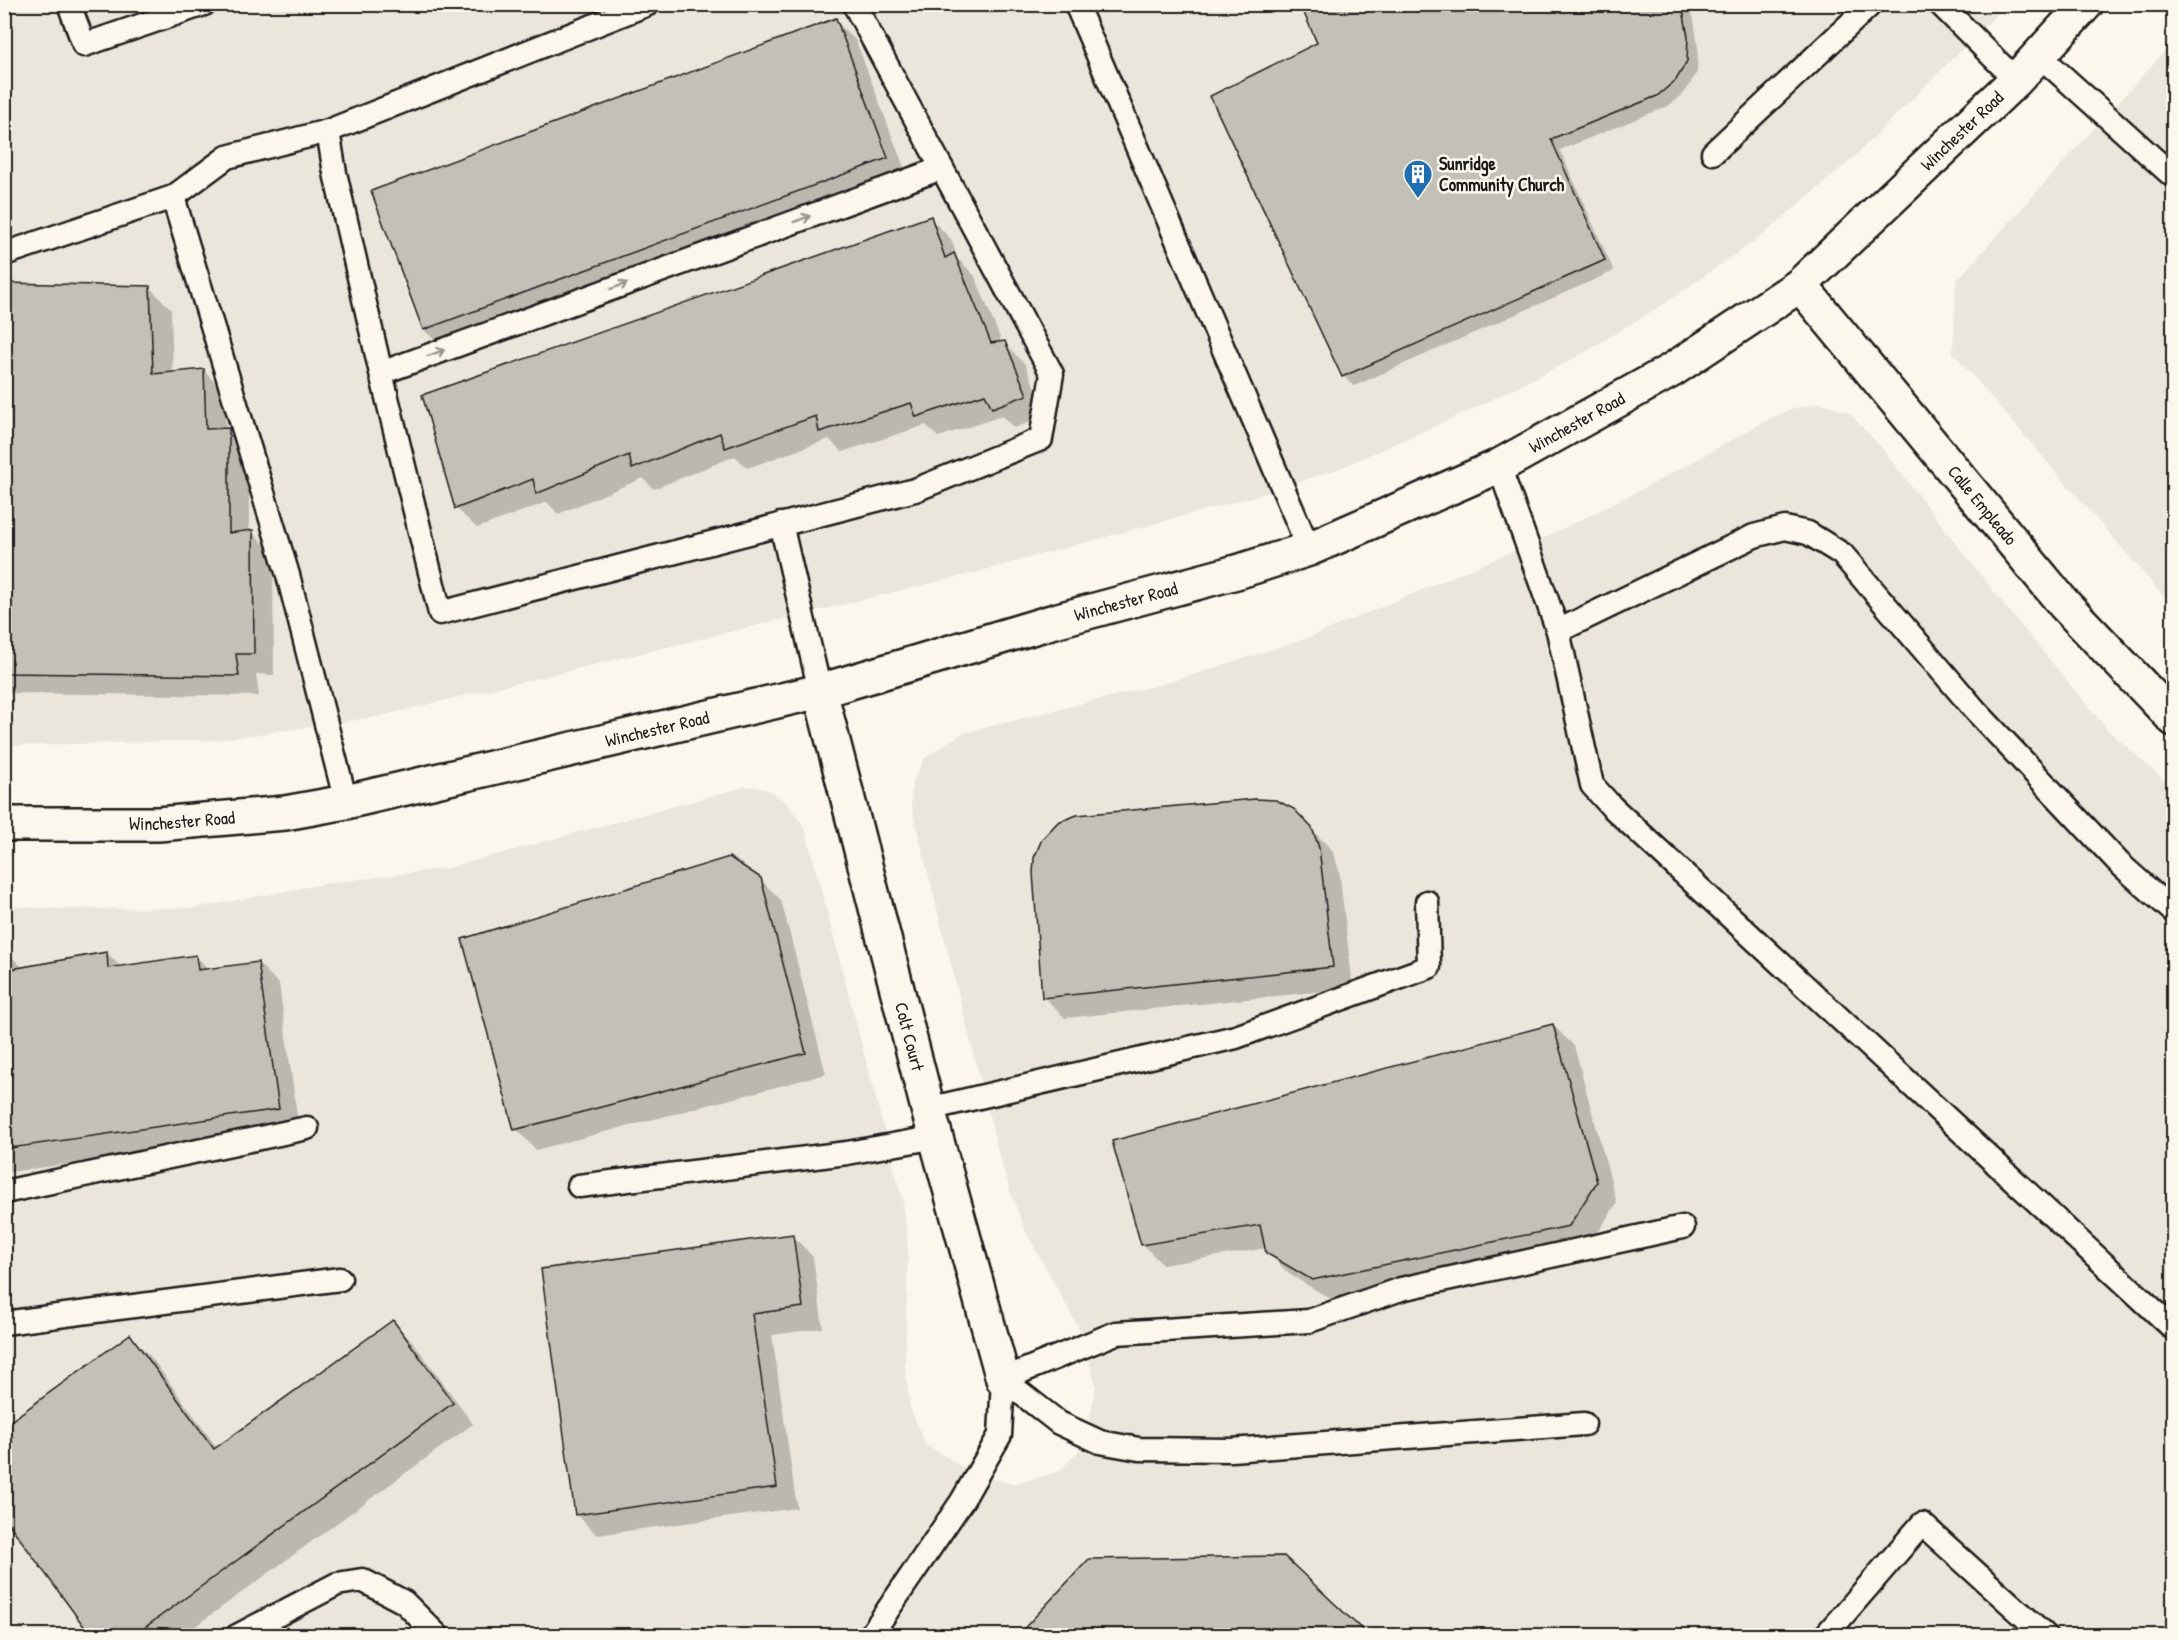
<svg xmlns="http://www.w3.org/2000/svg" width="2178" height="1640" font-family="'Patrick Hand',sans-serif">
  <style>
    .built { fill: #eae6dc }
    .shadow { fill: #0003 }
    .building { fill: #c3c0b8; stroke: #1c1c1c; stroke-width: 1.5 }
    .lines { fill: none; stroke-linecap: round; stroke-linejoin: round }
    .lane-casing { stroke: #1c1c1c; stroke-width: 27 }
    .street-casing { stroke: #1c1c1c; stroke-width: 38 }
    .secondary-casing { stroke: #1c1c1c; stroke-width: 38 }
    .lane { stroke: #fbf7ec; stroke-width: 22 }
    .street { stroke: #fbf7ec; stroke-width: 33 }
    .secondary { stroke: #fbf7ec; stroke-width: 33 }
    .oneway { stroke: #97948e }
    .labels { text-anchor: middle; stroke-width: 5; stroke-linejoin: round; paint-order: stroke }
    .street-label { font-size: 18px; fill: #1c1c1c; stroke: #fbf7ec }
    .poi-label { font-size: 18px; font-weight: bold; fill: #1c1c1c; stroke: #fbf7ec; text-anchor: start }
  </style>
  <rect width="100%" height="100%" fill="#fbf7ec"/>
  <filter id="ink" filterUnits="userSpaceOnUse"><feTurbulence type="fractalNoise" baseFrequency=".0167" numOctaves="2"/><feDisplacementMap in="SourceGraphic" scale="12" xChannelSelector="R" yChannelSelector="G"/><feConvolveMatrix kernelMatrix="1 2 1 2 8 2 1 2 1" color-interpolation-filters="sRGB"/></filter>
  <g filter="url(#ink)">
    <path class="built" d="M4,5h2002l-153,153 -89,76 -94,66 -95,58 -104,52 -133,59 -78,26 -294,80 -590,142 -159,23 -212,6z
      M2173,42v565l-220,-254 3,-72z
      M1822,403l27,10 30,32 130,166 98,118 66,59v847h-2168l-1,-729 57,3 134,-1 129,-24 123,-16 301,-82 21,4 17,12 19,26 98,374 4,30 1,24 -3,111 5,40 15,37 50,31 38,9 45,-12 26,-26 12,-59 -12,-49 -58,-106 -15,-38 -12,-39 -88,-350 1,-22 13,-25 38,-25 203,-50 142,-45 236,-100 108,-54 121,-67 26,-10z"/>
    <path class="shadow" d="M1302,4h386l6,16 4,28 -1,24 -11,19 -18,15 -108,44 54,121 -260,115 -11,-10 -24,-332z
      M835,20l21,21 52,137 -463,172 -21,-20 -51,-139z
      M930,218l21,21 7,20 17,17 27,67h2l21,21 22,52 -33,12 -12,-12 -64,21 -12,-12 -84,27 -13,-13 -82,29 -12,-12 -81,33 -11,-11 -85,36 -11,-12 -70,26 -21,-20z
      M4,285l146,3 21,21 2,65 31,-3 20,21 2,38h2l21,21v81h3l21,21 1,122 -18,-1 3,22 -255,-3z
      M1293,811l39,39 7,20 14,118 -288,30 -21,-21z
      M760,879l21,21 45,174 -290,76 -20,-21z
      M107,953l15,15 74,-12 13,14 49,-7 21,21 20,146 -295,43v-217l6,-1 13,13z
      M1553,1025l21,21 43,157 -28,43 -255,55 -45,-27 -21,-22 -1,-4 -104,17 -21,-21z
      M793,1236l20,21 10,71 -51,7 25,173 -200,27 -21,-21z
      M392,1322l21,20 60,82 -291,212h-89l37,-300 21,21 67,92z"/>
    <path class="building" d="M1300,4h382l6,33 -1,24 -11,19 -19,16 -106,43 54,121 -263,117 -132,-281 107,-53z
      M836,18l52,140 -465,172 -52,-139z
      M931,216l14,42 9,-5 37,90 14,-2 22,54 -35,13 -7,-14 -69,23 -5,-14 -92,29 -3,-16 -91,32 -5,-15 -88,36 -3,-14 -93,39 -3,-15 -78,30 -33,-114z
      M4,283l146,3 3,88 51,-5 2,60 23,-1v105l24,-3 1,124h-18l3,22 -235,-3z
      M1255,799l21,1 18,9 18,19 7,20 14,119 -291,31 -9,-125 1,-15 8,-19 16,-17 19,-7z
      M729,857l32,21 45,175 -292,77 -52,-191z
      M107,952l1,16 88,-13 2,15 60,-8 21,147 -275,40v-195h7v15z
      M1553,1024l44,158 -28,44 -257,54 -46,-27 -6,-28 -119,20 -29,-104z
      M793,1234l10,73 -51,7 25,173 -202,28 -34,-246z
      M393,1320l60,83 -320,233h-42l-87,-119v-91l126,-92 84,115z
      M1284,1556l85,80h-352l72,-77z"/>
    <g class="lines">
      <g class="lane-casing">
        <path id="lane" d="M69,4l15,41 120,-41
          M648,4l-320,127 7,42 46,200 59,240 475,-123 126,-51 11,-65 -198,-370
          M1076,4l233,545
          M1940,4l76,76
          M2039,55l135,122
          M1713,153l158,-149
          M173,197l54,-40 101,-26
          M4,254l169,-57 115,378 58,227
          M381,373l561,-205
          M1499,466l59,165 34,154 19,21 563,523
          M781,524l39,167
          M1558,631l196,-95 31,-8 23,5 34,21 134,157 144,153 54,48
          M928,1109l308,-72 193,-70 -2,-65
          M579,1186l268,-33 90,-16
          M4,1192l303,-64
          M4,1323l336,-44
          M1003,1379l113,-46 193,-12 92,-32 282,-62
          M1003,1379l56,44 41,19 39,7 92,1 353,-26
          M237,1636l100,-52 25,-4 42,22 34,34
          M870,1636l92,-135 38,-66 3,-56
          M1825,1636l97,-112 124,112"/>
      </g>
      <g class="street-casing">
        <g id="street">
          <path id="s1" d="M1800,285l264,319 110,115"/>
          <path id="s2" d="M820,691l108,418 75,270"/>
        </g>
      </g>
      <g class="secondary-casing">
        <g id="secondary">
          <path id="s3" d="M4,824h154l127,-11 61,-11 474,-111 238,-71 182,-49 69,-22 190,-83 173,-96 128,-85 216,-205 70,-76"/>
        </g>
      </g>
      <use href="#lane" class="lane"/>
      <use href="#street" class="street"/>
      <use href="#secondary" class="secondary"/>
    </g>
    <defs><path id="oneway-shaft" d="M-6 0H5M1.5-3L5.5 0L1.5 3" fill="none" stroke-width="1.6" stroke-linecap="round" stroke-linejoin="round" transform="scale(1.5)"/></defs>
    <g class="oneway">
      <use href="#oneway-shaft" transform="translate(802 219) rotate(-20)"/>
      <use href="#oneway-shaft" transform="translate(619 286) rotate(-20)"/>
      <use href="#oneway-shaft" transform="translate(436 353) rotate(-20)"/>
    </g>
  </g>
  <defs>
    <g id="building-pin" transform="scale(1.5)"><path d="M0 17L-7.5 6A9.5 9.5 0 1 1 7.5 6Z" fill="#1f6fb2" stroke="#fbf7ec"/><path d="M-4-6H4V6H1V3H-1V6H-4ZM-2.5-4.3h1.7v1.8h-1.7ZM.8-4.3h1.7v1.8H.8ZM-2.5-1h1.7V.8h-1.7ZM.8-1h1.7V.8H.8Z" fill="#fff"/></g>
  </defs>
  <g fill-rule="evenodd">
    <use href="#building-pin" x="1418" y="174"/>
  </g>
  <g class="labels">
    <g class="street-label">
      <text dy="6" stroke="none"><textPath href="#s3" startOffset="2122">Winchester Road</textPath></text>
      <text dy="6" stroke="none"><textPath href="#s3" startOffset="1636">Winchester Road</textPath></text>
      <text dy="6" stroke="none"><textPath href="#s1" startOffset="286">Calle Empleado</textPath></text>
      <text dy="6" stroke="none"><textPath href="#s3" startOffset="1149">Winchester Road</textPath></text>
      <text dy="6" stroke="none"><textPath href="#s3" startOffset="663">Winchester Road</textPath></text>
      <text dy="6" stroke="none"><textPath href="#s3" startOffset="178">Winchester Road</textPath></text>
      <text dy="6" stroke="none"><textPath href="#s2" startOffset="357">Colt Court</textPath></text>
    </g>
    <g class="poi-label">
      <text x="1439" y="170">Sunridge<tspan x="1439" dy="21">Community Church</tspan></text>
    </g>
  </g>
  <rect width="2178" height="1640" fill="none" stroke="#fbf7ec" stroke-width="24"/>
  <rect x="12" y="12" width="2154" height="1616" fill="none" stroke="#1c1c1c" stroke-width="2" filter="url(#ink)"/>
</svg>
